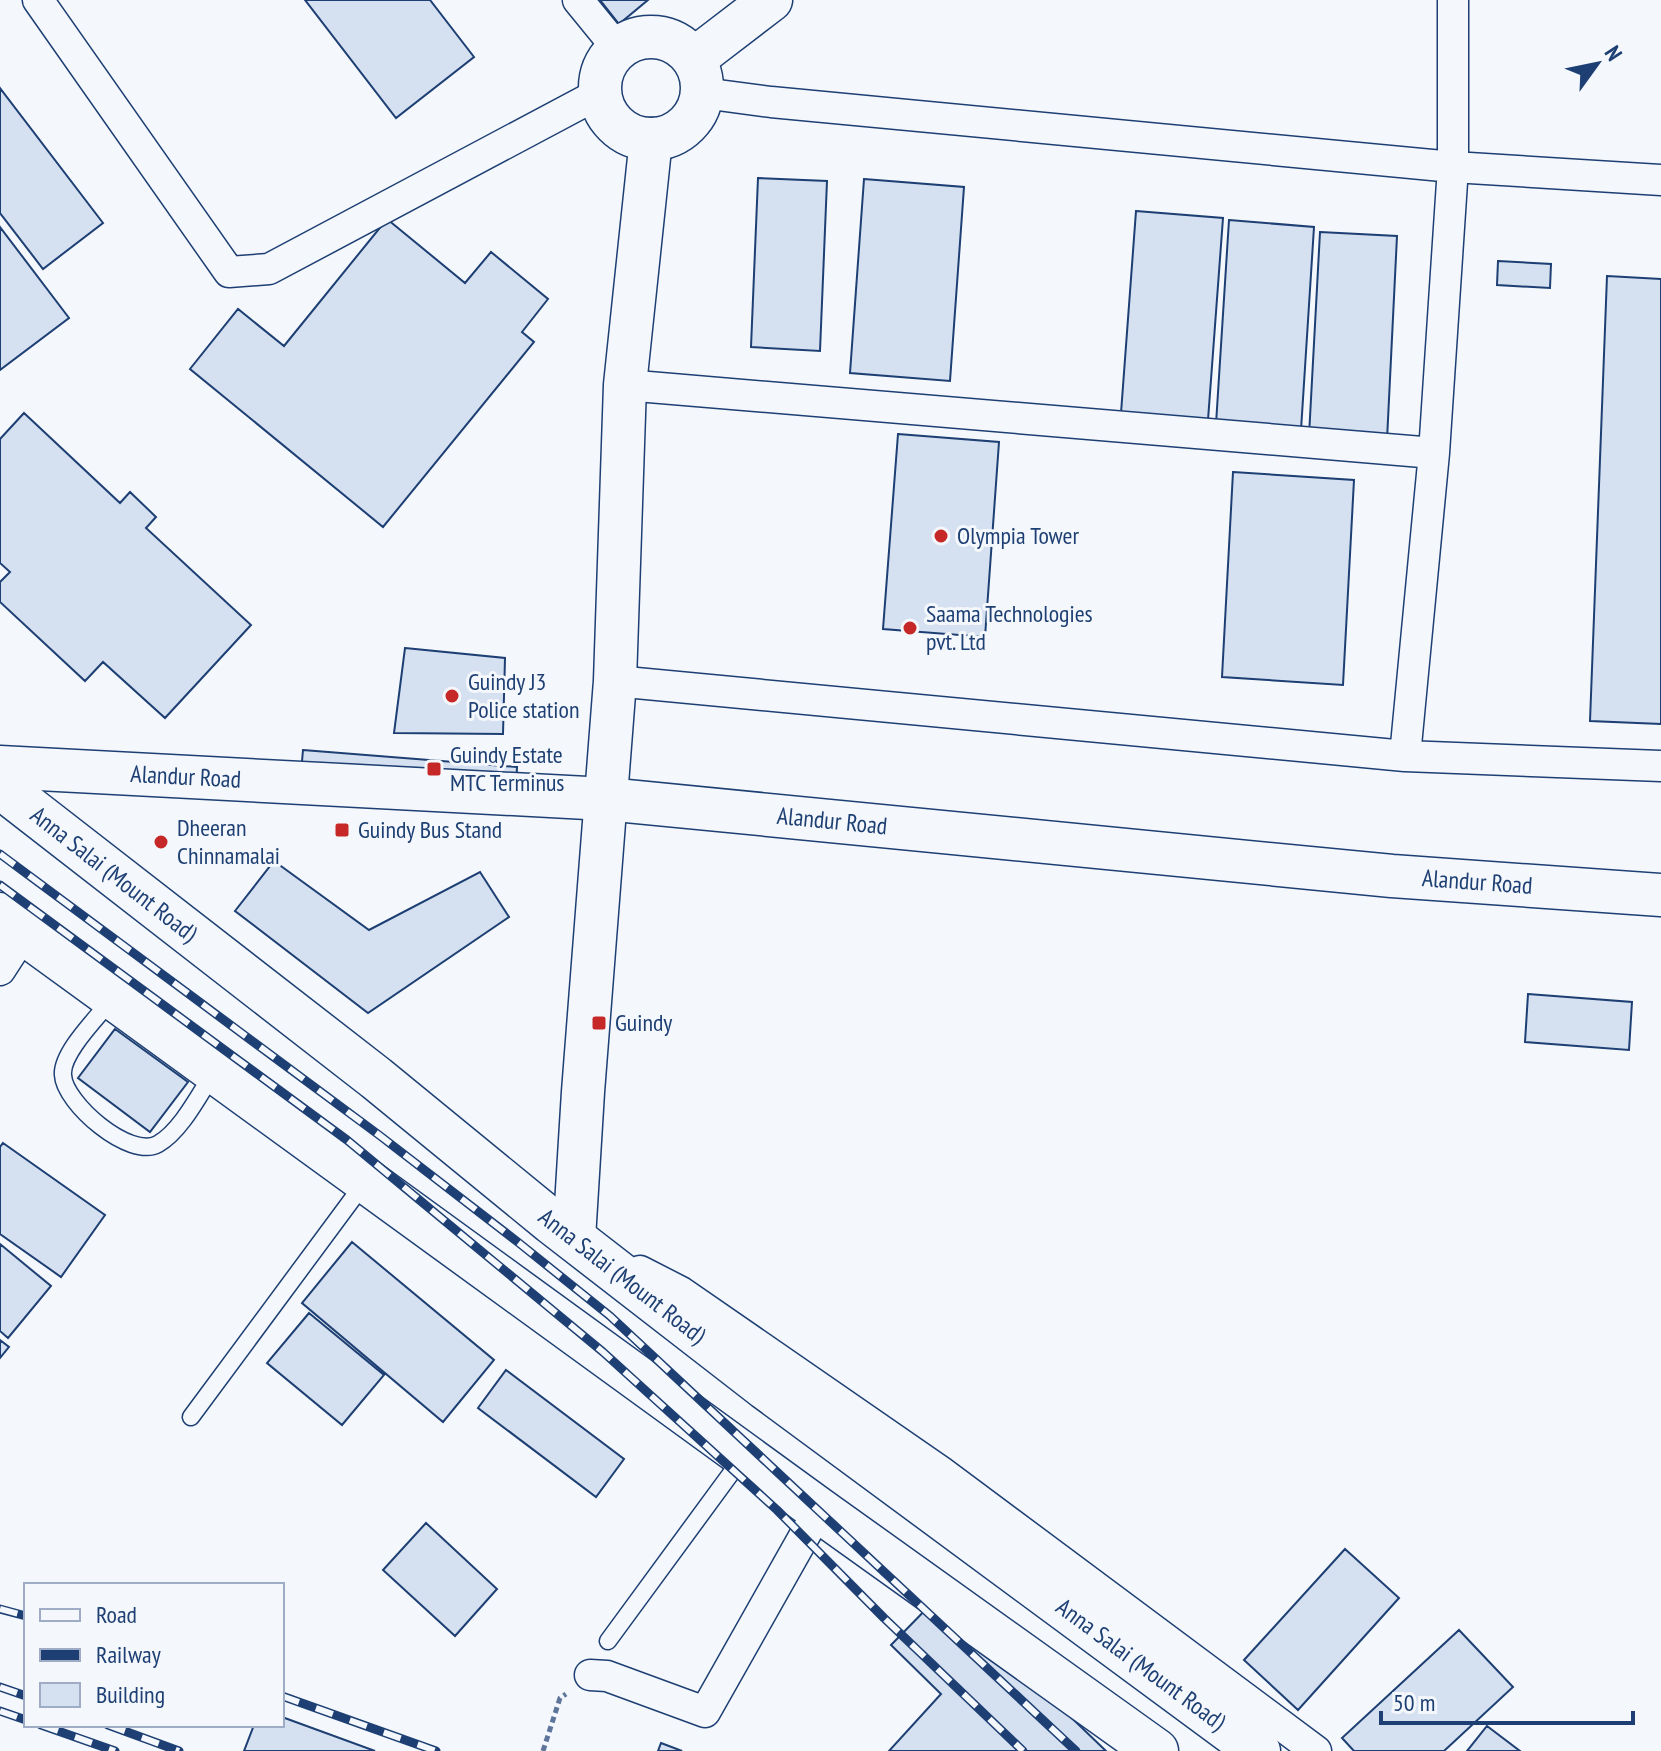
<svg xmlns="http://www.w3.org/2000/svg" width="1661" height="1751" font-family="'PT Sans Narrow',sans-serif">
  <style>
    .building { fill: #d5e0f0; stroke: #1d3f73; stroke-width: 2 }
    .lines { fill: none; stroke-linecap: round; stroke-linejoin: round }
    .lane-casing { stroke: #1d3f73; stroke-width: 19 }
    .street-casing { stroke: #1d3f73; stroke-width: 33 }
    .secondary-casing { stroke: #1d3f73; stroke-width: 45 }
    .primary-casing { stroke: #1d3f73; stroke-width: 47 }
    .path { stroke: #5e769c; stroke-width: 5; stroke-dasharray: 6 4; stroke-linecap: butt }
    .lane { stroke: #f4f7fb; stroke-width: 16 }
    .street { stroke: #f4f7fb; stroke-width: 30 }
    .secondary { stroke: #f4f7fb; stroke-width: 42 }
    .primary { stroke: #f4f7fb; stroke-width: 44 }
    .rail-casing { stroke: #1d3f73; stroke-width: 9 }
    .rail { stroke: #f4f7fb; stroke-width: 6; stroke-dasharray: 18; stroke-linecap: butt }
    .poi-dot { fill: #c62828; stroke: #f4f7fb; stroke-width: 3 }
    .labels { text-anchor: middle; stroke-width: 6; stroke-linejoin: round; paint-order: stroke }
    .poi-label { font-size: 24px; fill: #1d3f73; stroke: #f4f7fb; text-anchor: start }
    .street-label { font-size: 24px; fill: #1d3f73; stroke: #f4f7fb }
  </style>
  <rect width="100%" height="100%" fill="#f4f7fb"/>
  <path class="building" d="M305,0h125l44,57 -78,61z
    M600,0h48l-29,24z
    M0,88l103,135 -60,46 -43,-56z
    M758,178l69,3 -7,170 -69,-4z
    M864,179l100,8 -14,194 -100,-8z
    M1136,211l87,7 -15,202 -87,-7z
    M387,219l78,64 26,-31 57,47 -26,33 12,10 -151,185 -193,-158 48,-60 46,37z
    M1229,220l85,7 -13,203 -85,-6z
    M0,227l69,91 -69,52z
    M1320,232l77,4 -10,204 -78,-4z
    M1498,261l53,3 -1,24 -53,-3z
    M1607,276l54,3v445l-71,-3z
    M24,413l96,90 10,-11 26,25 -10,11 105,97 -86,93 -62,-56 -18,19 -85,-79v-20l10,-10 -10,-9v-124z
    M898,434l101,8 -14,195 -102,-8z
    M1233,472l121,8 -11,205 -121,-8z
    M405,648l100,10 -2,76 -109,-1z
    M303,750l214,17 -1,23 -215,-17z
    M274,861l95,69 111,-58 29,45 -141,96 -133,-102z
    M1528,994l104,8 -3,48 -104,-8z
    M115,1029l73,53 -38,50 -72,-54z
    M3,1143l102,72 -44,62 -61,-43v-87z
    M352,1242l142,118 -51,62 -141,-119z
    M0,1244l51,42 -43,52 -8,-7z
    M309,1313l75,62 -42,50 -75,-62z
    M0,1340l9,7 -9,11z
    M506,1370l118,89 -28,38 -118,-89z
    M426,1523l71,66 -42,47 -72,-66z
    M1345,1549l54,49 -101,112 -54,-50z
    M942,1593l164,158h-217l52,-57 -50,-49z
    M1459,1630l54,57 -69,64h-90l-12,-13z
    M282,1717l93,34h-131l10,-26h28z
    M1487,1726l33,25h-53z
    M661,1743l21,8h-24z"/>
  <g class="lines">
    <g class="lane-casing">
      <path id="lane" d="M112,999c-14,18 -51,54 -49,76 1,28 67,85 95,69 23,-13 41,-49 56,-72
        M191,1417l174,-235
        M608,1641l135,-184"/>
    </g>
    <g class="street-casing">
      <path id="street" d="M38,0l191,272 40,-3 331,-176
        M578,0l40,49
        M703,93l68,9 682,65 208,13
        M625,385l809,68
        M615,681l790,75 256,10
        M1405,756l29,-303 19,-286v-167
        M0,970l24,-37
        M640,1271l41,21 259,179 376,280
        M590,1675l17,1 98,36 114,-202"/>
    </g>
    <g class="secondary-casing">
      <g id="secondary">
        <circle cx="651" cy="88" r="51"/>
        <path d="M694,59l77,-59"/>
        <path id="s1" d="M0,767l606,32 786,77 269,19"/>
        <path d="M574,1238l9,-146 32,-411 10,-296 26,-246"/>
      </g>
    </g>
    <g class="primary-casing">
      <g id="primary">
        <path id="s2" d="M0,786l376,292 176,144 213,165 493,364"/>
        <path d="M0,915l819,595 337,241"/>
      </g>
    </g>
    <path class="path" d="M543,1751l17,-53 6,-4"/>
    <use href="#lane" class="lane"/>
    <use href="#street" class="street"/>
    <use href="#secondary" class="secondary"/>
    <use href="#primary" class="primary"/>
    <g class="rail-casing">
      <path id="rail" d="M0,854l379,281 140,108 91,73 466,435
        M0,885l347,255 256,212 174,158 107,108 139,133
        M0,1609l26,7
        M0,1687l26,9
        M282,1696l154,55
        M0,1711l26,9
        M41,1725l74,26
        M108,1725l71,26"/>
    </g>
    <use href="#rail" class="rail"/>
  </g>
  <g class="poi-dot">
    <circle cx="941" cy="536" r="8"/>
    <circle cx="910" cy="628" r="8"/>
    <circle cx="452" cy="696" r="8"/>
    <rect x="426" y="761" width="16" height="16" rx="4"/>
    <rect x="334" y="822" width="16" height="16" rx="4"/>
    <circle cx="161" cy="842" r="8"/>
    <rect x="591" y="1015" width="16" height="16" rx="4"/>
  </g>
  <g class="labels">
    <g class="poi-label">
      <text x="957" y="544">Olympia Tower</text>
      <text x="926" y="622">Saama Technologies<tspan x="926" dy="28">pvt. Ltd</tspan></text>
      <text x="468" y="690">Guindy J3<tspan x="468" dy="28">Police station</tspan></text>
      <text x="450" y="763">Guindy Estate<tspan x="450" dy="28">MTC Terminus</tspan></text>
      <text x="177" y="836">Dheeran<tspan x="177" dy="28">Chinnamalai</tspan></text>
      <text x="358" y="838">Guindy Bus Stand</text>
      <text x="615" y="1031">Guindy</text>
    </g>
    <g class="street-label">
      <text dy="8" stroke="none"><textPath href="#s1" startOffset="186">Alandur Road</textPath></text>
      <text dy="8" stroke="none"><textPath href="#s1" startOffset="834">Alandur Road</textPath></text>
      <text dy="8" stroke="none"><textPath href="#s2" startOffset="144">Anna Salai (Mount Road)</textPath></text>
      <text dy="8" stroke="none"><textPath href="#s1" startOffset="1482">Alandur Road</textPath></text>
      <text dy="8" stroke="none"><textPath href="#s2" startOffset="792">Anna Salai (Mount Road)</textPath></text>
      <text dy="8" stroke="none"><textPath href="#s2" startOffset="1440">Anna Salai (Mount Road)</textPath></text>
    </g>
  </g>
  <rect x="24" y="1583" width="260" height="144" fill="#f4f7fb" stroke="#9eadc5" stroke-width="2"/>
  <rect x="40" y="1609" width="40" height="12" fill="#f4f7fb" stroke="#9eadc5" stroke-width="2"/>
  <text x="96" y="1623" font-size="24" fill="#1d3f73">Road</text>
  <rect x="40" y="1649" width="40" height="12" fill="#1d3f73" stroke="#9eadc5" stroke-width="2"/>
  <text x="96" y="1663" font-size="24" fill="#1d3f73">Railway</text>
  <rect x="40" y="1683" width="40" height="24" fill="#d5e0f0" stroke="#9eadc5" stroke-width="2"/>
  <text x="96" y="1703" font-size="24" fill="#1d3f73">Building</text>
  <g transform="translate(1597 64) rotate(57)" stroke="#f4f7fb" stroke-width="6" paint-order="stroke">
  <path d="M0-6L14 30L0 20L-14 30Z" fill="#1d3f73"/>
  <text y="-12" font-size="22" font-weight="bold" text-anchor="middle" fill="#1d3f73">N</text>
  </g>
  <path d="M1381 1711v12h252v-12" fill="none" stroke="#1d3f73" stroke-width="4"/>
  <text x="1393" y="1711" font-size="24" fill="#1d3f73" stroke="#f4f7fb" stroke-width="6" paint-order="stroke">50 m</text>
</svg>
